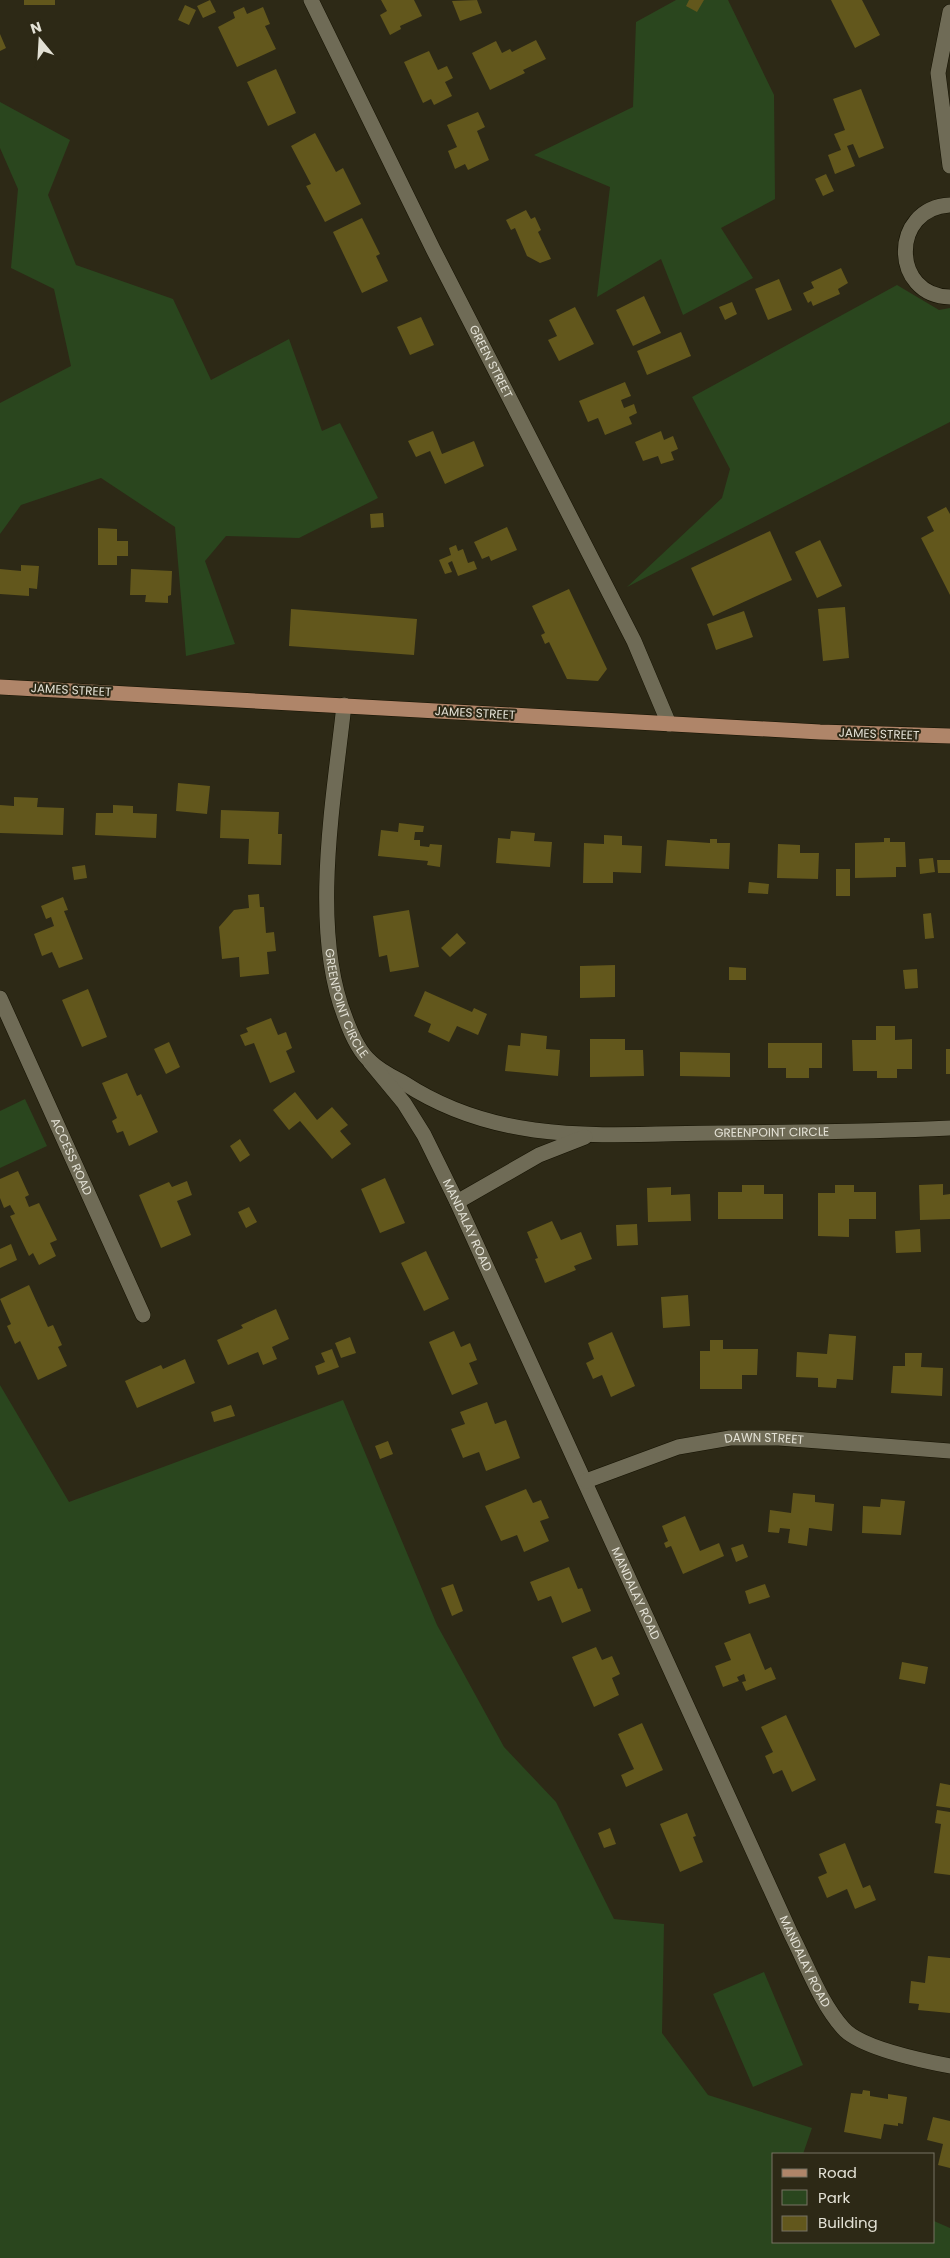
<svg xmlns="http://www.w3.org/2000/svg" width="950" height="2258" font-family="Poppins,sans-serif">
  <style>
    .green { fill: #2a461e }
    .building { fill: #62571c }
    .lines { fill: none; stroke-linecap: round; stroke-linejoin: round }
    .minor-casing { stroke: #151202; stroke-width: 16 }
    .major-casing { stroke: #151202; stroke-width: 16 }
    .minor { stroke: #6f6b56; stroke-width: 15 }
    .major { stroke: #af8569; stroke-width: 15 }
    .labels { text-anchor: middle; stroke-width: 4; stroke-linejoin: round; paint-order: stroke }
    .street-label { font-size: 12px; fill: #e3e1d5; stroke: #2d2916 }
  </style>
  <rect width="100%" height="100%" fill="#2d2916"/>
  <path class="green" d="M676,0h52l46,95 1,104 -54,29 32,50 -70,37 -22,-56 -64,38 13,-110 -76,-32 99,-48 3,-85z
    M0,102l70,38 -22,55 28,70 97,34 38,81 78,-41 33,92 18,-8 38,75 -79,40 -73,-2 -21,25 30,83 -49,12 -11,-129 -74,-49 -80,27 -21,29v-131l71,-37 -17,-77 -43,-21 7,-79 -18,-41z
    M897,285l42,25 11,-2v114l-323,165 95,-89 8,-29 -38,-72z
    M25,1099l22,47 -47,22v-57z
    M0,1385l69,117 274,-102 94,225 67,122 52,55 58,117 50,5 -2,109 46,62 104,33 -9,26h-29v88h160v-21l16,7v30h-950z
    M764,1972l39,93 -50,22 -40,-93z"/>
  <path class="building" d="M24,0h31v5h-31z
    M210,0l6,12 -13,6 -6,-12z
    M381,0h33l8,16 -22,10 1,3 -11,6 -10,-20 7,-4z
    M477,0l5,13 -22,8 -8,-20z
    M689,0h15l-7,12 -11,-6z
    M831,0h31l18,35 -25,13z
    M185,5l11,5 -7,15 -11,-5z
    M244,7l3,7 16,-7 7,17 -5,2 11,23 -39,18 -19,-40 17,-9 -2,-6z
    M0,34l6,14 -6,3z
    M536,40l10,19 -23,11 2,3 -35,17 -18,-37 24,-12 6,12 8,-4 2,3z
    M429,51l9,19 9,-4 6,12 -8,4 7,14 -18,9 -3,-6 -8,4 -19,-41z
    M276,69l20,44 -28,13 -21,-44z
    M861,89l23,59 -25,10 -6,-14 -6,2 8,20 -20,8 -7,-19 13,-5 -7,-16 11,-4 -12,-31z
    M478,112l7,15 -8,4 12,29 -21,10 -3,-6 -10,5 -7,-18 9,-4 -10,-22z
    M315,133l21,39 7,-4 18,36 -36,18 -19,-36 5,-2 -20,-38z
    M826,174l8,17 -11,5 -8,-17z
    M526,210l5,9 4,-2 6,13 -3,2 13,27 -11,4 -13,-7 -12,-28 -4,2 -5,-10z
    M362,218l18,36 -4,2 12,25 -26,12 -29,-61z
    M841,268l7,15 -10,6 2,5 -27,12 -2,-5 -3,2 -5,-10 11,-5 -3,-6z
    M779,279l13,31 -24,10 -13,-31z
    M644,296l17,37 -28,13 -17,-36z
    M732,302l5,12 -12,6 -6,-13z
    M575,307l19,37 -35,17 -11,-21 9,-4 -8,-16z
    M421,317l13,28 -24,10 -13,-28z
    M681,332l10,24 -44,19 -10,-24z
    M625,382l6,14 -10,4 3,8 10,-4 3,9 -8,4 3,7 -27,11 -7,-17 -10,4 -9,-21z
    M433,431l9,23 32,-13 10,25 -39,18 -15,-33 -14,6 -8,-16z
    M661,431l3,9 9,-4 5,13 -7,3 3,8 -13,4 -3,-8 -15,5 -8,-19z
    M946,507l4,7v81l-29,-57 13,-7 -7,-14z
    M383,513l1,14 -13,1 -1,-14z
    M507,527l10,23 -26,11 -2,-5 -7,3 -8,-17z
    M98,528l19,1v12h11v15h-11v9h-19z
    M770,531l22,49 -79,36 -22,-48z
    M820,540l22,46 -25,12 -22,-46z
    M456,545l2,6 5,-2 5,14 6,-2 3,8 -19,7 -6,-15 -4,2 4,9 -7,2 -6,-14 12,-5 -2,-7z
    M21,565l18,1 -2,23 -8,-1v8l-29,-2v-25l21,2z
    M131,569l41,2 -1,24 -3,1v7l-23,-1 1,-7h-16z
    M569,589l38,80 -9,12 -31,-2 -18,-37 -4,2 -4,-9 4,-2 -13,-27z
    M845,607l4,51 -26,3 -5,-52z
    M291,609l126,10 -3,36 -125,-9z
    M744,611l9,26 -37,13 -9,-26z
    M178,783l32,3 -3,28 -31,-3z
    M14,797l24,1 -1,9 27,1 -1,27 -63,-2v-28l14,1z
    M113,805l20,1v7l24,1 -1,24 -61,-3 1,-22h17z
    M221,810l58,2 -1,22h4l-1,31 -33,-1 1,-25 -29,-1z
    M399,823l25,3 -1,6h-8l-1,8h6v6l9,1 1,-3 12,1 -2,22 -13,-2 1,-4 -50,-5 3,-26 17,2z
    M511,831l24,2 -1,8 18,1 -2,25 -54,-4 2,-25 12,1z
    M604,835l18,1v9l20,1 -1,27 -28,-1v11h-30l1,-40 20,1z
    M884,838h6v4h15l1,25h-10v10l-41,1v-35l29,-1z
    M710,839h7v4h13l-1,26 -64,-3 2,-26 43,3z
    M778,844l22,1v8h19l-1,26 -41,-1z
    M933,858l2,14 -15,2 -1,-15z
    M937,860h13v13h-12z
    M85,865l2,13 -13,2 -2,-13z
    M836,869h14v27h-14z
    M749,882l20,2 -1,10 -20,-1z
    M259,894l1,13h4l2,26 8,-1 2,19 -9,1 2,22 -29,3 -1,-20 -17,2 -3,-32 15,-17 15,-2 -1,-13z
    M63,897l5,13 -4,1 19,48 -24,9 -7,-16 -10,4 -8,-22 20,-8 -3,-9 -5,2 -5,-13z
    M409,910l10,57 -29,5 -3,-17 -8,2 -6,-41z
    M931,913l3,25 -9,1 -2,-25z
    M457,933l9,10 -16,14 -9,-9z
    M615,965v32l-35,1v-32z
    M729,967l17,1v12h-17z
    M917,969l1,19 -13,1 -2,-19z
    M88,989l19,48 -25,10 -20,-47z
    M425,991l47,21 2,-4 13,6 -9,21 -21,-9 -8,16 -21,-10 3,-8 -17,-8z
    M271,1018l7,17 8,-3 6,16 -6,3 9,21 -25,11 -16,-40 -9,3 -5,-11 8,-3 -2,-4z
    M876,1026h19v14l17,-1v30h-15v9h-20v-7h-24l-1,-31h24z
    M521,1033l26,3 -1,13 14,1 -2,26 -53,-5 3,-26 12,1z
    M590,1039h35v11h18l1,26 -54,1z
    M169,1042l11,25 -14,7 -12,-25z
    M768,1043h54v25h-13v10h-23v-10h-18z
    M946,1049h4v25h-4z
    M680,1052l50,1v24l-50,-1z
    M127,1073l10,23 4,-2 17,38 -29,14 -6,-15 -6,2 -5,-12 5,-3 -15,-35z
    M295,1092l22,28 15,-13 16,18 -8,6 11,13 -19,15 -32,-38 -11,9 -16,-20z
    M240,1139l10,16 -10,7 -10,-16z
    M18,1171l11,24 -4,2 4,10 10,-4 18,37 -7,3 6,13 -17,9 -6,-12 -4,3 -19,-40 5,-2 -5,-9 -6,3 -4,-10v-19z
    M385,1178l20,45 -25,10 -19,-44z
    M187,1181l5,14 -15,6 14,34 -30,13 -22,-53 30,-13 3,5z
    M943,1184v11l7,-1v25l-30,1 -1,-35z
    M742,1185h22v9h19v25h-65v-27h24z
    M835,1185h19v7h22v27h-27v18l-31,-1v-43h17z
    M671,1187v8l19,-1 1,27 -43,1 -1,-34z
    M249,1207l8,15 -11,6 -8,-16z
    M552,1221l9,19 20,-8 11,27 -18,7 2,4 -31,13 -10,-24 3,-1 -11,-26z
    M637,1224l1,21 -21,1 -1,-21z
    M920,1229l1,23 -25,1 -1,-22z
    M11,1244l6,16 -17,8v-19z
    M426,1251l23,48 -25,12 -23,-48z
    M29,1285l19,42 5,-2 9,20 -4,2 9,19 -29,14 -18,-39 -5,3 -8,-18 4,-2 -11,-25z
    M688,1295l2,31 -27,2 -2,-31z
    M276,1309l13,30 -17,8 5,12 -14,6 -5,-13 -30,13 -11,-25 26,-12 -2,-3z
    M454,1331l7,16 9,-4 7,17 -8,3 9,21 -26,11 -23,-53z
    M612,1332l23,54 -24,11 -9,-22 -9,4 -7,-16 8,-4 -6,-16z
    M829,1334l27,2 -3,44 -16,-1 -1,9 -18,-1v-9l-22,-1 1,-25 30,2z
    M350,1337l6,16 -15,5 -6,-15z
    M710,1340h13v9h35l-1,26h-15v14h-42v-38h10z
    M332,1349l7,18 -21,8 -3,-9 10,-4 -4,-9z
    M905,1353h17l-1,14 22,1 -1,28 -51,-3 2,-27h12z
    M185,1359l10,24 -58,25 -12,-27 36,-16 2,4z
    M487,1402l8,22 11,-4 14,38 -34,13 -7,-19 -16,6 -12,-29 14,-5 -5,-12z
    M231,1405l4,11 -21,6 -3,-10z
    M388,1441l5,13 -13,5 -5,-13z
    M526,1489l7,14 8,-3 8,18 -9,3 9,20 -25,11 -7,-17 -16,6 -16,-35z
    M793,1493l22,2v7l19,2 -2,27 -23,-3 -2,18 -19,-3 2,-14 -10,-1 -1,5 -11,-1 2,-22 21,3z
    M881,1499l24,2 -4,34 -39,-2 1,-27 17,1z
    M685,1516l15,35 19,-8 5,13 -41,18 -12,-28 -5,2 -2,-5 4,-2 -6,-15z
    M743,1544l5,13 -12,5 -5,-14z
    M569,1567l9,22 4,-1 9,23 -29,12 -11,-27 -13,5 -8,-19z
    M453,1584l10,27 -11,5 -11,-28z
    M765,1584l5,13 -21,7 -4,-13z
    M750,1633l15,37 6,-3 5,12 -30,12 -4,-9 4,-1 -2,-7 -7,3 2,4 -16,6 -8,-21 16,-6 -7,-17z
    M596,1647l6,13 10,-4 8,18 -8,4 7,17 -25,12 -22,-50z
    M902,1662l26,5 -3,17 -26,-5z
    M786,1715l30,65 -24,12 -10,-22 -9,4 -8,-18 8,-4 -12,-25z
    M642,1723l21,47 -37,17 -5,-12 13,-6 -16,-35z
    M940,1783l10,2v23l-14,-2z
    M937,1810l13,2v63l-16,-2 7,-49 -6,-1z
    M687,1813l9,23 -3,1 10,25 -23,10 -20,-48z
    M610,1828l6,16 -12,4 -6,-15z
    M845,1843l18,45 7,-3 6,15 -21,9 -8,-20 -20,9 -9,-21 9,-4 -8,-19z
    M928,1956l22,2v55l-32,-3 1,-6 -10,-1 2,-22 14,2z
    M863,2090l7,1v5l18,3v-5l19,3 -4,27 -5,-1v3l-14,-2 -3,15 -37,-7 7,-39 11,1z
    M933,2117l17,4v47l-12,-3 5,-21 -16,-4z"/>
  <g class="lines">
    <g class="minor-casing">
      <g id="minor">
        <path id="s1" d="M311,0l122,249 201,392 35,83"/>
        <path d="M950,12l-12,61 12,93"/>
        <path d="M950,205c-60,3 -59,91 0,92"/>
        <path id="s2" d="M344,705c-10,93 -34,223 1,312 5,14 14,35 26,45 9,9 22,15 33,21 98,64 202,51 314,50 77,-1 155,-1 232,-5"/>
        <path id="s3" d="M0,998l143,317"/>
        <path id="s4" d="M370,1062l34,41 20,32 33,67 334,732c16,31 29,68 52,94 17,20 81,33 107,38"/>
        <path d="M457,1202l82,-47 46,-18"/>
        <path id="s5" d="M586,1481l92,-34 52,-9h49l171,13"/>
      </g>
    </g>
    <g class="major-casing">
      <path id="major" d="M0,687l820,45 130,4"/>
    </g>
    <use href="#minor" class="minor"/>
    <use href="#major" class="major"/>
  </g>
  <g class="labels">
    <g class="street-label">
      <text dy="4" stroke="none"><textPath href="#s1" startOffset="404">GREEN STREET</textPath></text>
      <text transform="translate(71 690) rotate(3)" y="4">JAMES STREET</text>
      <text transform="translate(475 713) rotate(3)" y="4">JAMES STREET</text>
      <text transform="translate(879 734) rotate(2)" y="4">JAMES STREET</text>
      <text dy="4" stroke="none"><textPath href="#s2" startOffset="302">GREENPOINT CIRCLE</textPath></text>
      <text dy="4" stroke="none"><textPath href="#s2" startOffset="784">GREENPOINT CIRCLE</textPath></text>
      <text dy="4" stroke="none"><textPath href="#s3" startOffset="174">ACCESS ROAD</textPath></text>
      <text dy="4" stroke="none"><textPath href="#s4" startOffset="191">MANDALAY ROAD</textPath></text>
      <text dy="4" stroke="none"><textPath href="#s5" startOffset="185">DAWN STREET</textPath></text>
      <text dy="4" stroke="none"><textPath href="#s4" startOffset="596">MANDALAY ROAD</textPath></text>
      <text dy="4" stroke="none"><textPath href="#s4" startOffset="1001">MANDALAY ROAD</textPath></text>
    </g>
  </g>
  <rect x="772" y="2153" width="162" height="90" fill="#2d2916" stroke="#767362"/>
  <rect x="782" y="2169" width="25" height="8" fill="#af8569" stroke="#767362"/>
  <text x="818" y="2178" font-size="15" fill="#e3e1d5">Road</text>
  <rect x="782" y="2190" width="25" height="15" fill="#2a461e" stroke="#767362"/>
  <text x="818" y="2203" font-size="15" fill="#e3e1d5">Park</text>
  <rect x="782" y="2216" width="25" height="15" fill="#62571c" stroke="#767362"/>
  <text x="818" y="2228" font-size="15" fill="#e3e1d5">Building</text>
  <g transform="translate(40 40) rotate(342)" stroke="#2d2916" stroke-width="4" paint-order="stroke">
  <path d="M0-4L9 19L0 12L-9 19Z" fill="#e3e1d5"/>
  <text y="-8" font-size="14" font-weight="bold" text-anchor="middle" fill="#e3e1d5">N</text>
  </g>
</svg>
